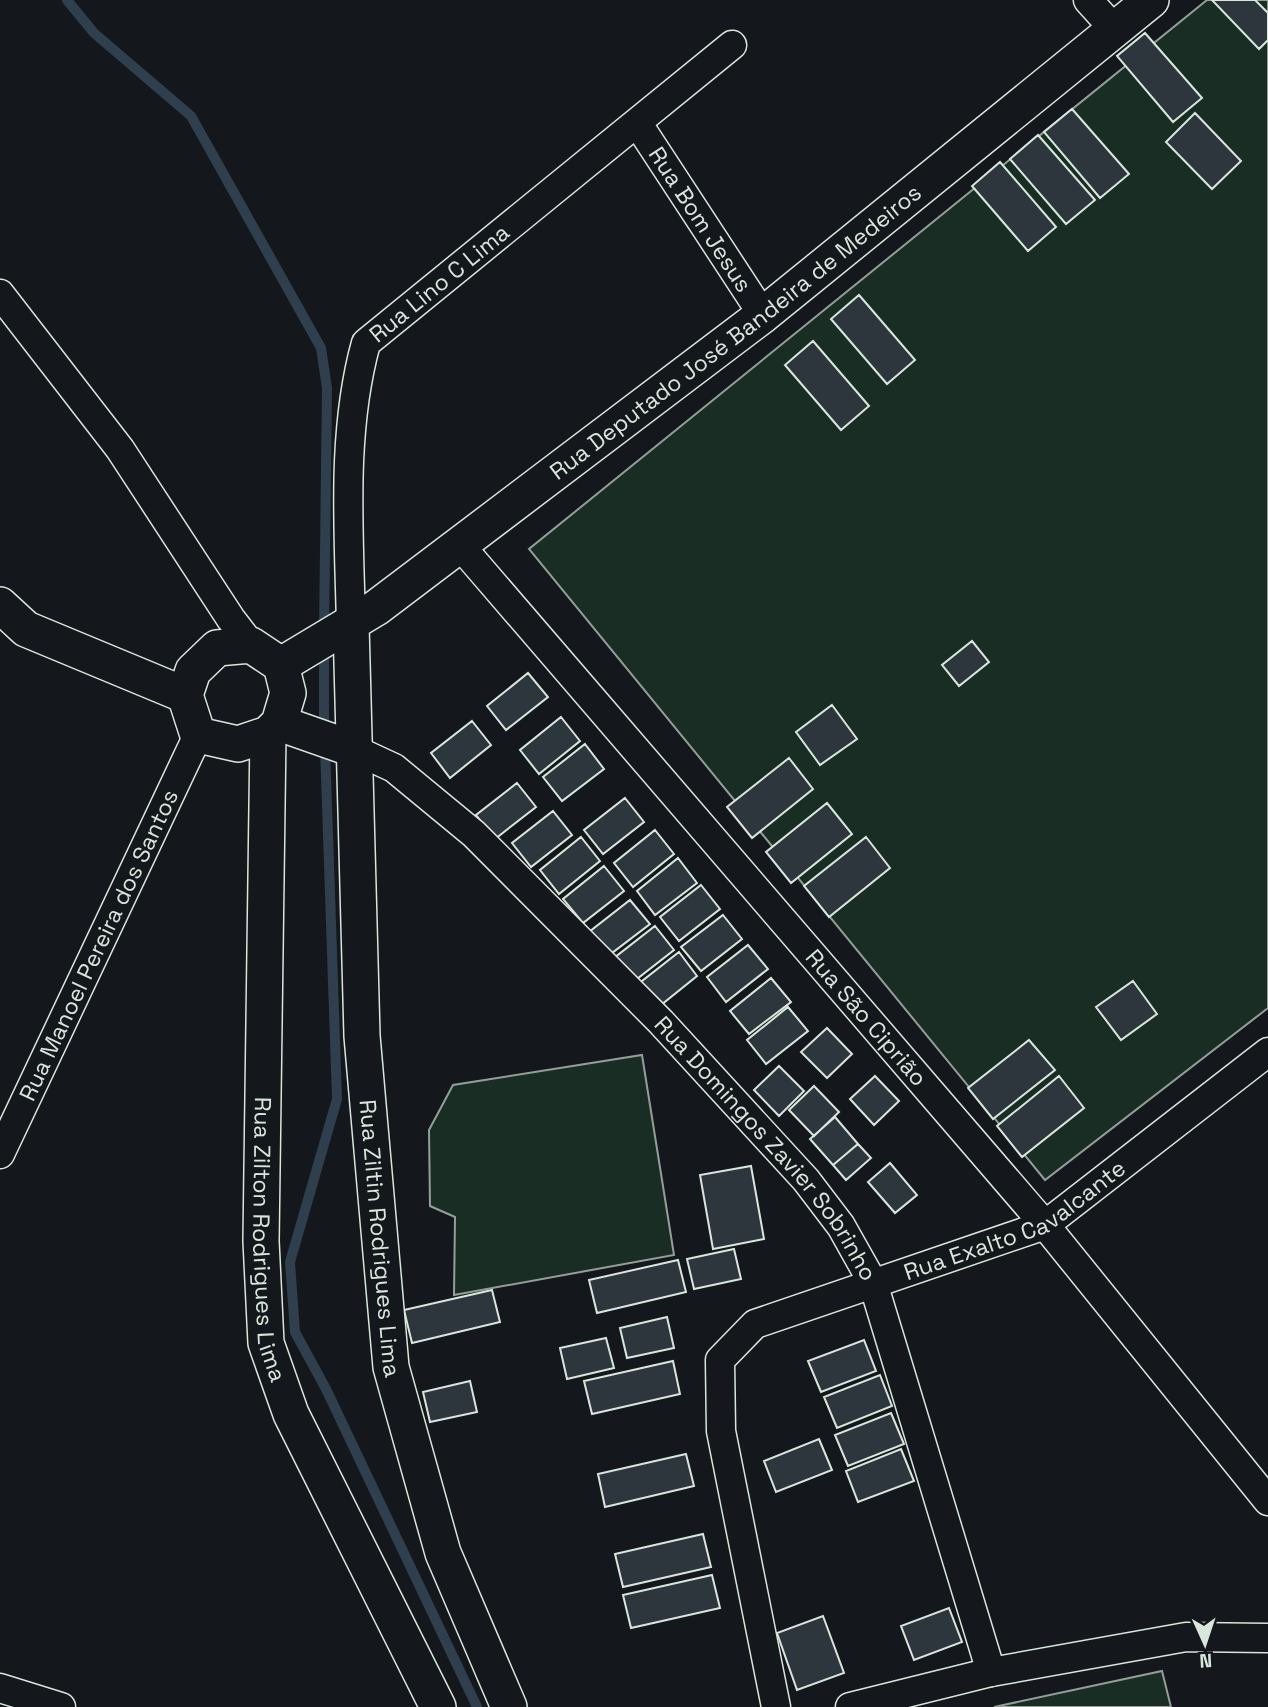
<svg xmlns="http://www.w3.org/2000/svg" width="1268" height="1707" font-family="'Space Grotesk',sans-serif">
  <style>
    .green { fill: #1a2d24; stroke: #939e99; stroke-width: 2 }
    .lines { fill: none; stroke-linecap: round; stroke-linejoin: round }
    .stream { stroke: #2f3f4d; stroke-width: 10 }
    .building { fill: #2c363c; stroke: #d8e6dc; stroke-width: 2 }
    .minor-casing { stroke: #d8e6dc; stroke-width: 31 }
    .tertiary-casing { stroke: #d8e6dc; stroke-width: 38 }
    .minor { stroke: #14181c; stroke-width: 28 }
    .tertiary { stroke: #14181c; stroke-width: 35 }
    .labels { text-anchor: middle; stroke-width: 5; stroke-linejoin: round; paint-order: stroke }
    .street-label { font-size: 23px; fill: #d8e6dc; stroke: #14181c }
  </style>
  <rect width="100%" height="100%" fill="#14181c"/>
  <path class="green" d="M1207,0h61v1008l-223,172 -516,-631z
    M642,1055l32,200 -220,40 1,-78 -25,-11 -1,-76 24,-45z
    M1162,1671l9,36h-177z"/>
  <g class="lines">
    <path class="stream" d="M67,0l27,33 97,83 130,232 6,40 -3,244
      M324,647v70l13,382 -47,163 5,70 31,57 151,318"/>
  </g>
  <path class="building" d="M1212,0h43l13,13v27l-9,9z
    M1145,33l57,65 -29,24 -56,-66z
    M1072,109l57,65 -29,24 -56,-66z
    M1195,113l46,48 -29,28 -46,-47z
    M1038,135l57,65 -29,24 -56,-65z
    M1000,162l56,65 -28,24 -56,-65z
    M859,295l56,65 -28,24 -56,-65z
    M813,341l56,65 -28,24 -56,-65z
    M972,641l17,21 -30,24 -17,-21z
    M528,673l20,24 -42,33 -19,-24z
    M832,705l25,34 -37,26 -24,-33z
    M561,717l19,24 -41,33 -19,-24z
    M472,721l19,24 -41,33 -19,-25z
    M585,744l19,25 -42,32 -19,-24z
    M789,758l24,31 -61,49 -25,-31z
    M517,783l19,24 -41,32 -19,-24z
    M625,798l19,24 -41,32 -19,-24z
    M827,803l25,31 -61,49 -25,-31z
    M553,811l19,24 -41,32 -19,-24z
    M655,830l19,24 -41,33 -19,-24z
    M581,837l19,24 -41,33 -19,-24z
    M866,837l24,31 -61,49 -25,-31z
    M678,858l19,25 -42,32 -18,-24z
    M604,866l20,25 -41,32 -20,-24z
    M701,885l19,24 -41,32 -19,-24z
    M630,900l20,24 -42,32 -19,-24z
    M723,915l19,24 -41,32 -20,-24z
    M655,926l19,24 -41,32 -19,-24z
    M748,945l20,24 -42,33 -19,-25z
    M679,952l18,24 -41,33 -19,-24z
    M771,978l20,24 -42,32 -19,-23z
    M1133,981l24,33 -36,26 -25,-33z
    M788,1007l20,24 -42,33 -19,-24z
    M827,1028l25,26 -25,24 -26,-26z
    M1029,1040l26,30 -62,49 -25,-31z
    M779,1066l25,25 -25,25 -25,-26z
    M875,1076l24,25 -25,24 -24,-26z
    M1059,1076l25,32 -62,49 -25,-31z
    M814,1086l25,26 -25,24 -25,-26z
    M835,1117l23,27 -25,21 -23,-26z
    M858,1144l13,14 -25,22 -13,-15z
    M890,1163l27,32 -22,18 -27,-31z
    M751,1166l13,73 -51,10 -13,-74z
    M734,1249l7,30 -47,10 -7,-30z
    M678,1260l8,32 -89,21 -8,-33z
    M492,1290l8,32 -88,21 -8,-33z
    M667,1317l7,31 -47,10 -7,-30z
    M606,1338l8,30 -47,11 -7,-31z
    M864,1340l12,31 -55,21 -13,-31z
    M673,1361l7,33 -88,20 -8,-33z
    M880,1375l12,31 -55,22 -13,-31z
    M470,1381l7,31 -47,10 -7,-30z
    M891,1413l13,31 -56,22 -13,-31z
    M819,1439l13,31 -56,22 -12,-31z
    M901,1449l13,32 -56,21 -12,-31z
    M686,1454l8,32 -89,21 -7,-33z
    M703,1534l8,33 -88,20 -8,-33z
    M712,1575l8,33 -89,20 -8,-33z
    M949,1608l13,34 -48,18 -13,-34z
    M823,1616l21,57 -47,17 -20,-57z"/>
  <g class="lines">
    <g class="minor-casing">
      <g id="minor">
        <path d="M1088,0l28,31"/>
        <path id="s1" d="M638,124l125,191"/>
        <path d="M0,294l120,155 111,170 20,26"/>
        <path id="s2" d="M458,543l587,682 223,276"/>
        <path id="s3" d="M351,625c-2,-93 -10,-192 15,-282l366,-298"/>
        <path id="s4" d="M353,749l41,19 80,66 187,188 145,158 35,46 32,57 118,389"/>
        <path id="s5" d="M0,1154l198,-419"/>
        <path d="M0,1688l61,19"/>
        <path id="s6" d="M776,1707l-55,-276 -1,-71 35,-36 290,-99 223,-173"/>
        <path d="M850,1707l141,-35 195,-35 82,1"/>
      </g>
    </g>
    <g class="tertiary-casing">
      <g id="tertiary">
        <path d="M0,605l26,24 159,66"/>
        <path id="s7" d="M351,625l11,411 29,331 52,186 66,154"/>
        <path d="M251,645l30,20 7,28 -9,30 -11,11 -30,10 -40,-9 -13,-40 8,-24 24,-23z"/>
        <path id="s8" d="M281,665l95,-57 387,-293 388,-315"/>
        <path d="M279,723l74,26"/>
        <path id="s9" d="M268,734l-7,507 5,102 25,71 147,293"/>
      </g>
    </g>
    <use href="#minor" class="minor"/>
    <use href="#tertiary" class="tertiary"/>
  </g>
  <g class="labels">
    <g class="street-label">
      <text dy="8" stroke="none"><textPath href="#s1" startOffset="114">Rua Bom Jesus</textPath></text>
      <text dy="8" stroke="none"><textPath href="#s3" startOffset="378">Rua Lino C Lima</textPath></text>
      <text dy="8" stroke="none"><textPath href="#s8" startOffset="564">Rua Deputado José Bandeira de Medeiros</textPath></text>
      <text dy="8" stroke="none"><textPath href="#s5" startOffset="231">Rua Manoel Pereira dos Santos</textPath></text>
      <text dy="8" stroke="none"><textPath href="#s2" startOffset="626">Rua São Ciprião</textPath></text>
      <text dy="8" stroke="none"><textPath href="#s4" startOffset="579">Rua Domingos Zavier Sobrinho</textPath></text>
      <text dy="8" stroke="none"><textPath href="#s6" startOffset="684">Rua Exalto Cavalcante</textPath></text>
      <text dy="8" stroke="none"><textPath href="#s7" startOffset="614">Rua Ziltin Rodrigues Lima</textPath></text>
      <text dy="8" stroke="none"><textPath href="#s9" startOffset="506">Rua Zilton Rodrigues Lima</textPath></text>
    </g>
  </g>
  <g transform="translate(1205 1644) rotate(177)" stroke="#14181c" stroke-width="5" paint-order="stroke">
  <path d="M0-5L12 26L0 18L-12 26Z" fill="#d8e6dc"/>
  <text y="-10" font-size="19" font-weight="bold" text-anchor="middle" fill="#d8e6dc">N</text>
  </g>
</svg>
